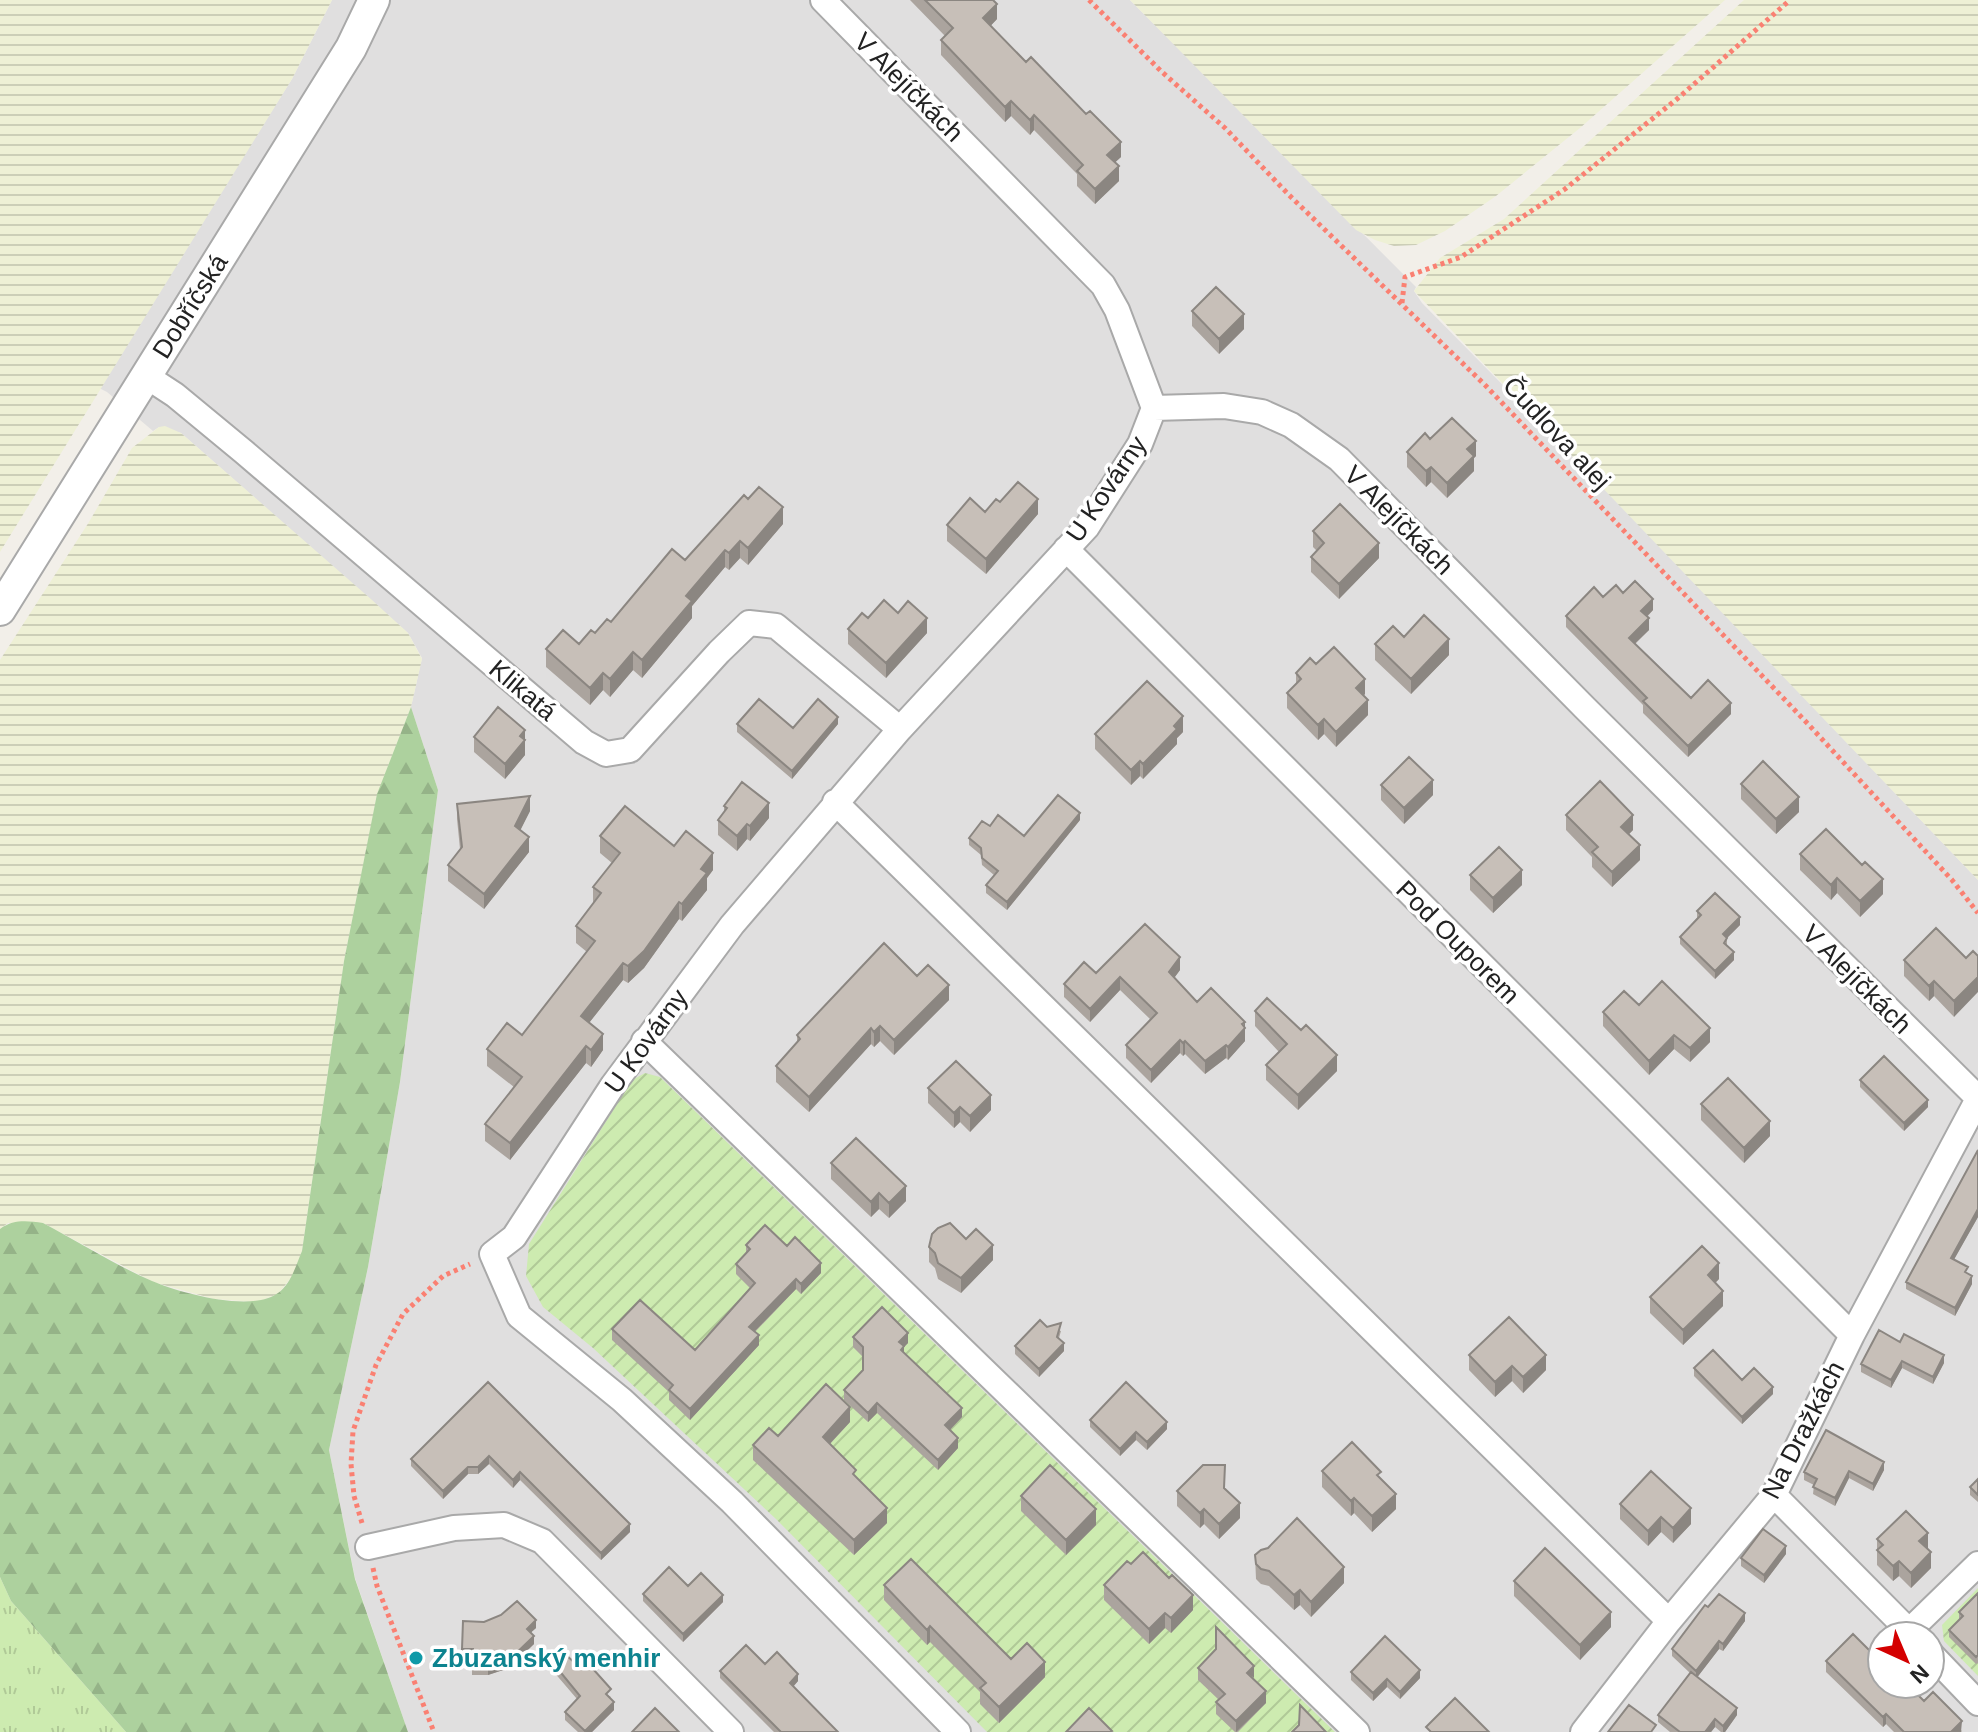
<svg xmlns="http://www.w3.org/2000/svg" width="1978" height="1732" font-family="Helvetica,sans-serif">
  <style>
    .residential { fill: #e0dfdf; fill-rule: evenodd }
    .farmland { fill: url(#farmland-rules) }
    .grass { fill: url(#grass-tufts) }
    .forest { fill: url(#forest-firs) }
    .garden { fill: url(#garden-furrows) }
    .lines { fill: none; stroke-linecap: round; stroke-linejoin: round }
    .minor-casing { stroke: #a9a9a9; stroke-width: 28 }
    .tertiary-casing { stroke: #a9a9a9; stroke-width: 34 }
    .path { stroke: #fa8072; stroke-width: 5; stroke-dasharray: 4 4; stroke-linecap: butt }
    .minor { stroke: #fff; stroke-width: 24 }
    .tertiary { stroke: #fff; stroke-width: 30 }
    .wall { fill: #aba49e }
    .shaded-wall { fill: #8b8681 }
    .building { fill: #c7bfb8; stroke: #8b8681; stroke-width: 2 }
    .culture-dot { fill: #0f9aa8; stroke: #fff; stroke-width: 3 }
    .labels { text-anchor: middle; stroke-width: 7; stroke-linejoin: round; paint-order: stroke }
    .street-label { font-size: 26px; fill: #222; stroke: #fff }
    .culture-label { font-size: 26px; font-weight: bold; fill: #0d838f; stroke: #fff; text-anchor: start }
  </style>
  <defs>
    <pattern id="farmland-rules" width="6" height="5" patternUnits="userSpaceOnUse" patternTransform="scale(2)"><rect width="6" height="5" fill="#eef0d5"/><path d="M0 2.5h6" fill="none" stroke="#ccceb7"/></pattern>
    <pattern id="grass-tufts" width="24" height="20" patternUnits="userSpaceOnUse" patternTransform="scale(2)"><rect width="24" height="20" fill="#cdebb0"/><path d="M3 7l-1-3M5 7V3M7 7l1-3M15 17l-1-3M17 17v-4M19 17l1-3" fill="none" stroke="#b0c997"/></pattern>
    <pattern id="forest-firs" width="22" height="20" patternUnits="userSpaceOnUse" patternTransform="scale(2)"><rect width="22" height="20" fill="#add19e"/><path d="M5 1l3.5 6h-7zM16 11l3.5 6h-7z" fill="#95b388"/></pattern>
    <pattern id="garden-furrows" width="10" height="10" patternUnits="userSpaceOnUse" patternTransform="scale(2)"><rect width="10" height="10" fill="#cdebb0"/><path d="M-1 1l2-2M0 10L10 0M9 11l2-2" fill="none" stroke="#b0c997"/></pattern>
  </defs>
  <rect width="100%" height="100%" fill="#f2efe9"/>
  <path class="residential" d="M332,0h798l286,287 -2,4 8,12 198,201 358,376v852h-1570l-53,-154 -26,-128 39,-183 32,-185 38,-292 -27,-83 11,-49 -14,-25 -227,-200 -22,-6 -6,4 -46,-39 -10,-5 195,-308zM1882,1636h48v48h-48z"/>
  <path class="farmland" d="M0,0h332l-40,79 -292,473z
    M1130,0h595l-145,128 -84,68 -51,35 -29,14 -22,1 -19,-6 -19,-10z
    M1744,0h234v880l-564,-589 26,-33 64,-39z
    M165,426l16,7 191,167 36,33 14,26 -11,48 -34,88 -33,166 -42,290 -8,23 -16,20 -21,8 -43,-3 -61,-17 -110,-59h-35l-8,6v-569l89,-138 43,-74 27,-21z"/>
  <path class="grass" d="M0,1577l11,24 115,131h-126z"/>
  <path class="forest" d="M411,707l27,83 -38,292 -32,185 -39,183 26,129 53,153h-282l-115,-131 -11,-24v-348c14,-10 27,-8 43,-6 36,19 72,42 109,58 28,12 100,32 126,12 13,-9 18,-28 24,-42l42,-290 33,-167z"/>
  <path class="garden" d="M645,1073l15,4 675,655h-348l-211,-213 -183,-171 -50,-41 -17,-31 3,-32 103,-164z
    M1978,1588v88l-34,-35 -2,-16z"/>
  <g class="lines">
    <g class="minor-casing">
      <path id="minor" d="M823,0l280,285 14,25 37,98 70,-2 38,6 29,13 48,34 246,249 393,390
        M146,376l29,19 69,57 340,290 22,12 24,-4 89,-98 30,-29 27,3 124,103
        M1066,549l786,786
        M835,802l834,819
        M644,1041l713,691
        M1774,1495l140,141
        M368,1547l86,-19 50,-3 38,16 189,191
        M1909,1631l69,-67
        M1930,1653l48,50
        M958,1732l-226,-230 -110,-102 -103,-84 -27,-62 22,-17 99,-152 119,-160 168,-196 187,-202 53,-83 14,-36
        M1583,1732l86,-111 105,-126 78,-160 126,-236"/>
    </g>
    <g class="tertiary-casing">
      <path id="tertiary" d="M0,610l351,-562 23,-48"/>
    </g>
    <path class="path" d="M1089,0l73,72 63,56 64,67 196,190 323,339 144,156 26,33
      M1402,303l3,-26 56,-20 104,-68 112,-90 113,-99
      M362,1523l-8,-27 -3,-32 2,-33 23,-66 27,-51 40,-38 27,-12
      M373,1568l4,18 57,146"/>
    <use href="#minor" class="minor"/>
    <use href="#tertiary" class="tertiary"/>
  </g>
  <path class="wall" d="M910,0h83l4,19 -7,7 131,131 -6,5 4,19 -24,23 -18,-18v-12l-43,-44 -4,5 -19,-19 -6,6 -64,-67v-15l4,-4z
    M1192,311l52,18 -25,25 -27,-28z
    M1430,439l46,17 -2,2v13l-27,27 -16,-16 -5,5 -19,-20v-15z
    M985,512l53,2 -52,60 -39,-33v-16z
    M783,524l-35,41 -8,-7 -11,12 -4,-3 -33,39v12l-50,60 -9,-8 -23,27 -7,-7 -13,15 -44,-38v-18l33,-5 32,-22 74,-62z
    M1313,531l66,27 -40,41 -28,-27v-15l6,-6 -4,-4z
    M1623,593l30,17 -6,7 2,13 -14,14 56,54 40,16 -43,43 -45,-44v-8l-77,-78v-11z
    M898,613l29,20 -41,45 -38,-34v-15l20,-11z
    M1404,637l45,18 -38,39 -36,-34v-16z
    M1316,664l49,30 -1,1 4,20 -32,32 -12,-13 -6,6 -31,-32v-15l9,-9v-11z
    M737,724l56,4 45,-4 -46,55 -55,-47z
    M525,730v25l-20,24 -31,-27v-15z
    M1183,732l-6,6v6l-34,35 -3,-3 -9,9 -36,-36v-15z
    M1741,784l58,28 -23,22 -35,-35z
    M1381,785l52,10 -29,29 -23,-24z
    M457,804l73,7 -10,19 9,22 -45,57 -36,-28v-16l12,-16 -3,-30z
    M724,806l45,12 -19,23 -3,-2 -10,12 -19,-16v-15l6,-8z
    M1566,815l67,15 -4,4 11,26 -28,27 -20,-20v-10l-26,-27z
    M1080,820l-73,90 -21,-17v-8l8,-10 -12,-10 -1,-10 -12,-10v-7l21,-12 34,10z
    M600,836l74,10 39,24 -6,8v12l-25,31 -3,-2 -35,49 -16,15 -5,-3 -34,43 14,27 -12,17 -5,-4 -76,97 -25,-19v-17l29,-37 -27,-21v-17l35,-14 65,-83 -11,-9v-17l17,-22v-17l19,-24 -12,-10z
    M1800,854l83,40 -23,23 -23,-24 -6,7 -31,-30z
    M1470,875l52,10 -29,28 -23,-23z
    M1697,911l43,14 -13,13v8l7,14 -19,19 -35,-35v-7l17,-19z
    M1966,958l-12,59 -20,-21 -5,5 -25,-25v-16z
    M1180,970l-6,8 23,24 48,25v14l-17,19 -2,-2 -21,16 -20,-20 -2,2 -3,-3 -29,30 -25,-25v-13l24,-26 -30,-29 -30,32 -26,-25v-13l32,-11z
    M917,976l32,24 -55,55 -14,-14 -6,6 -3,-3 -62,68 -33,-30v-16l21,-23v-8z
    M1639,1005l71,37 -20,20 -16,-13 -25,26 -46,-49v-14z
    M1255,1011l46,19 36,41 -39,39 -32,-30v-15l13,-13 -24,-26z
    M1860,1080l68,27 -24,24 -44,-44z
    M928,1088l63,22 -21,22 -10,-10 -6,6 -26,-25z
    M1701,1104l69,32 -26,27 -43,-43z
    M1978,1150v67l-24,42 14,15 4,10 -17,32 -49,-27v-7z
    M831,1163l75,38 -17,17 -10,-9 -8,8 -40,-38z
    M966,1239l27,21 -32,33 -23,-14 -3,-11 -6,-6v-15z
    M746,1245l41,1 34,27 -20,21 -5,-5 -41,43 4,13 -69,75 -21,-20v-8l-57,-52v-11l83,21 55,-62 -14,-14v-10l10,-11z
    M1719,1279l-4,4 8,23 -40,39 -33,-32v-16z
    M1047,1327l14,4 -2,7 5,13 -25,26 -24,-23v-8z
    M853,1337l55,6 -4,4v6l58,64 -12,13 8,18 -20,22 -61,-57 -9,9 -24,-22v-10l19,-20v-13l-10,-10z
    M1900,1342l44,21 -11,21 -31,-16 -11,20 -30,-16v-8z
    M1469,1355l77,15 -23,23 -11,-12 -17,16 -26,-27z
    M1694,1368l48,12 31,14 -31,30 -48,-48z
    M488,1382l142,150 -29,28 -81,-80 -7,8 -24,-24 -11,10h-10l-25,25 -32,-33v-7z
    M1090,1420l77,9 -20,21 -11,-10 -16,16 -30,-29z
    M850,1422l-20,22 26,33 31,46 -33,32 -101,-95v-15l25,-9z
    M1884,1470l-11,21 -24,-13 -14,28 -22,-12 1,-9 -10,-5v-8z
    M1322,1471l59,8 15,30 -24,23 -18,-19 -3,3 -29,-29z
    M1978,1479v23l-8,-7v-8z
    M1224,1488l16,30 -21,21 -15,-15 -4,4 -23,-22v-15z
    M1021,1496l75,29 -30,30 -45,-44z
    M1620,1504l71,20 -18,19 -12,-11 -13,14 -28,-27z
    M1877,1539l51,9 3,20 -20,20 -12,-12 -6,5 -16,-16z
    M1786,1554l-22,29 -23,-17v-8z
    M1255,1555l89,28 -33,34 -11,-12 -6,5 -25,-24 -8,-2 -5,-5z
    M1514,1581l97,46 -31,33 -66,-64z
    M884,1585l127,74 34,18 -46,46 -19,-19v-12l-50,-50 -3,3 -43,-45z
    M1104,1585l89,25 -22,23 -6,-5 -16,16 -45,-44z
    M688,1586l35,16 -40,40 -40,-41v-7z
    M1978,1593v70l-2,1 -27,-27v-7l10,-10v-8z
    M1708,1607l37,14 -22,30 -4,-2 -22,28 40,38 -12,17h-4l-6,-5 -4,5h-41l-12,-10v-7l32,-42 -18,-17v-7z
    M463,1621l73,7 -6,5 4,11 -25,24 -21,7h-16v-19h-10z
    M1826,1661l98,40 38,30 -1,1h-67l-8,-8 -3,3 -57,-55z
    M553,1663l58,34 -1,1 4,12 -22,22h-14l-13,-12v-8l12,-13 -24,-28z
    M765,1664l33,17 -5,6 45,45h-64l-54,-54v-7z
    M1198,1668l55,10 13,25 -28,29h-3l-19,-18v-12l3,-2 -21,-20z
    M1351,1672l69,6 -20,21 -13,-12 -14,14 -22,-21z"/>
  <path class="shaded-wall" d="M997,4v15l-14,15v-16z
    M1011,101v15l-6,6v-15z
    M1034,115v15l-4,5v-15z
    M1121,142v15l-14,13v-15z
    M1119,166v15l-24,23v-15z
    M1244,314v15l-25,25v-15z
    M1476,441v15l-2,2v13l-27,27v-15l20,-34z
    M1431,467v15l-5,5v-16z
    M1038,499v15l-52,60v-15z
    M783,507v17l-35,41v-17z
    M740,541v17l-11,12v-17z
    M1379,543v15l-40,41v-15z
    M725,550v17l-33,39v12l-50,60v-18l44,-64z
    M1653,599v11l-12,12v-11z
    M927,618v15l-41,45v-15z
    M1649,618v12l-20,19v-11z
    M1449,639v16l-38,39v-15z
    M633,652v18l-23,27v-18z
    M603,673v17l-13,15v-17z
    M1365,679v15l-9,9v-15z
    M1368,700v15l-32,32v-15z
    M1731,703v11l-43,43v-11z
    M1183,716v16l-6,6v6l-34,35v-15z
    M838,717v7l-46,55v-8z
    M1324,719v15l-6,6v-15z
    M525,730v25l-20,24v-15l15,-28z
    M1140,761v15l-9,9v-15z
    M1433,780v15l-29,29v-16z
    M530,796v15l-15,30v-15z
    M1799,797v15l-23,22v-15z
    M769,803v15l-19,23v-15z
    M1080,813v7l-73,90v-8z
    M1633,815v15l-12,12v-15z
    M747,824v15l-10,12v-15z
    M529,837v15l-45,57v-15z
    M1640,845v15l-28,27v-15z
    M713,853v17l-6,8v12l-25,31v-17l19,-35z
    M1522,870v15l-29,28v-15z
    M1837,878v15l-6,7v-15z
    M1883,879v15l-23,23v-16z
    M679,902v17l-35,49 -16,15v-17z
    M1740,917v8l-17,17v-8z
    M1734,952v8l-19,19v-8z
    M1180,957v13l-11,15v-13z
    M623,963v17l-42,53v-17z
    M1120,977v13l-30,32v-13z
    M1978,977v15l-24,25v-16z
    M1934,981v15l-5,5v-15z
    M949,985v15l-55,55v-15z
    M1245,1022v19l-17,19v-13z
    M880,1026v15l-6,6v-15z
    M871,1028v16l-62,68v-15z
    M1710,1028v14l-20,20v-14z
    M603,1034v16l-12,17v-17z
    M1674,1035v14l-25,26v-14z
    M1180,1040v13l-29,30v-13z
    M1185,1041v13l-2,2v-13z
    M1226,1045v13l-21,16v-13z
    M586,1046v17l-76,97v-17z
    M1337,1055v16l-39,39v-15z
    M991,1095v15l-21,22v-16z
    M1928,1100v7l-24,24v-8z
    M960,1107v15l-6,6v-15z
    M1770,1121v15l-26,27v-15z
    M906,1186v15l-17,17v-15z
    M879,1193v16l-8,8v-15z
    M1978,1209v8l-27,48v-7z
    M993,1245v15l-32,33v-15z
    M821,1263v10l-20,21v-10z
    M1719,1263v16l-11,11v-15z
    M1972,1276v8l-17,32v-8z
    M796,1279v10l-47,48v-10z
    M1723,1291v15l-40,39v-15z
    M908,1333v10l-4,4v9l-3,3 -2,-17z
    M759,1335v10l-69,75v-11z
    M1064,1343v8l-25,26v-8z
    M1546,1355v15l-23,23v-16z
    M1944,1355v8l-11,21v-7z
    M1902,1361v7l-11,20v-8z
    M1512,1366v15l-17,16v-15z
    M1773,1387v7l-31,30v-7z
    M877,1403v10l-9,9v-9z
    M850,1407v15l-27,29v-14z
    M962,1408v9l-17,18v-10z
    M1167,1422v7l-20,21v-8z
    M1136,1432v8l-16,16v-7z
    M958,1438v10l-20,22v-10z
    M489,1456v8l-11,10v-7z
    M1884,1462v8l-11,21v-7z
    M468,1467v7l-25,25v-8z
    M1849,1471v7l-14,28v-8z
    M520,1472v8l-7,8v-8z
    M1396,1494v15l-24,23v-16z
    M1354,1498v15l-3,3v-15z
    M1240,1503v15l-21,21v-15z
    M887,1508v15l-33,32v-15z
    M1691,1508v16l-18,19v-15z
    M1096,1509v16l-30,30v-15z
    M1204,1509v15l-4,4v-15z
    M1661,1517v15l-13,14v-15z
    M630,1524v8l-29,28v-7z
    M1928,1533v15l-9,8v-15z
    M1786,1546v8l-22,29v-8z
    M1931,1552v16l-20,20v-15z
    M1899,1561v15l-6,5v-15z
    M1344,1567v16l-33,34v-15z
    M1300,1590v15l-6,5v-15z
    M723,1595v7l-40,40v-8z
    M1193,1595v15l-22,23v-15z
    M1611,1612v15l-31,33v-15z
    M1165,1613v15l-16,16v-15z
    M1745,1613v8l-22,30v-7z
    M536,1620v8l-9,8v-7z
    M930,1626v16l-3,3v-15z
    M534,1636v8l-25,24 -21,7v-8z
    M1719,1641v8l-23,30v-8z
    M1045,1662v15l-46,46v-16z
    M1254,1666v12l-7,-5z
    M1420,1670v8l-20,21v-7z
    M798,1674v7l-8,9v-7z
    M1387,1679v8l-14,14v-8z
    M1266,1691v12l-30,29v-11z
    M614,1702v8l-22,22h-7z
    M1737,1708v7l-12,17h-2v-6z
    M1886,1714v10l-3,3v-10z
    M1715,1719v8l-4,5h-6z
    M1962,1721l-1,11h-10z"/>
  <path class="building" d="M925,0h68l4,4 -14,14 43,44 5,-5 55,57 4,-3 31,31 -14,13 12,11 -24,23 -18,-18 6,-6 -49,-50 -4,5 -19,-19 -6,6 -64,-67 12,-12z
    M1216,287l28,27 -25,25 -27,-28z
    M1452,418l24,23 -9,8 7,7 -27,27 -16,-16 -5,4 -19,-19 18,-19 5,6z
    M1018,482l20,17 -52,60 -39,-34 23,-27 15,14 11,-13 4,3z
    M759,487l24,20 -35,41 -8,-7 -11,12 -4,-3 -39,46 6,5 -50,59 -9,-8 -23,27 -7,-6 -13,15 -44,-39 17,-19 16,14 12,-14 4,3 12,-14 4,3 61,-73 13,11 59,-65 4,4z
    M1340,504l39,39 -40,41 -28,-27 13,-14 -11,-12z
    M1635,581l18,18 -12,12 8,7 -20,20 62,60 17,-18 23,23 -43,43 -45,-45 4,-3 -81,-82 28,-29 9,10 13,-12 7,8z
    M884,600l14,13 10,-12 19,17 -41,45 -38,-34 14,-16 6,5z
    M1424,615l25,24 -38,40 -36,-35 18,-18 11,11z
    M1334,647l31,32 -9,9 12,12 -32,32 -12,-13 -6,6 -31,-32 14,-14 -5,-6 14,-15 6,6z
    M1147,681l36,35 -9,10 3,3 -34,35 -3,-3 -9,9 -36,-36z
    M759,699l34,29 25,-29 20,18 -46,54 -55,-47z
    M498,707l27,23 -5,6 5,4 -20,24 -31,-27z
    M1409,757l24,23 -29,28 -23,-23z
    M1763,761l36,36 -23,22 -35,-35z
    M1600,781l33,34 -12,12 19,18 -28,27 -20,-20 6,-5 -32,-32z
    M742,782l27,21 -19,23 -3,-2 -10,12 -19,-16 9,-12 -3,-2z
    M1058,795l22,18 -73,89 -21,-17 12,-14 -16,-13 -1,-10 -12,-10 13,-17 8,5 8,-11 26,21z
    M530,796l-15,30 14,11 -45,57 -36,-29 14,-18 -5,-43z
    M625,806l49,40 12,-15 27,22 -12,16 6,4 -25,31 -3,-2 -35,49 -16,15 -5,-3 -42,53 22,18 -12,16 -5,-4 -76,97 -25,-19 37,-47 -35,-28 20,-26 15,12 73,-94 -19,-15 25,-33 -8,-6 27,-34 -20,-17z
    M1826,829l36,36 3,-3 18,17 -23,22 -23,-23 -6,7 -31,-31z
    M1499,847l23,23 -29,28 -23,-23z
    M1715,893l25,24 -17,17 4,4 -3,5 10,9 -19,19 -35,-34 21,-22 -4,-4z
    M1145,924l35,33 -11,15 28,30 14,-14 34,34 -3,2 3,4 -17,19 -2,-2 -21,16 -20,-20 -2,2 -3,-3 -29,30 -25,-25 31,-32 -37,-36 -30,32 -26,-25 20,-22 12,11z
    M1936,928l30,30 7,-7 5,5v21l-24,24 -20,-20 -5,5 -25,-26z
    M884,943l33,33 11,-11 21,20 -55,55 -14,-14 -6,6 -3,-4 -62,69 -33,-31 24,-27 -3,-4z
    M1662,981l48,47 -20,20 -16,-13 -25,26 -46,-49 21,-21 15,14z
    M1267,998l34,32 5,-5 31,30 -39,40 -32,-30 21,-21 -32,-33z
    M1884,1056l44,44 -24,23 -44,-43z
    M956,1061l35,34 -21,21 -10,-9 -6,6 -26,-25z
    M1728,1078l42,43 -26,27 -43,-44z
    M856,1138l50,48 -17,17 -10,-10 -8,9 -40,-39z
    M1978,1150v59l-27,49 17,9 -3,5 7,4 -17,32 -49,-26z
    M950,1223l16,16 10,-10 17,16 -32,33 -23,-15 -3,-10 -6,-6 3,-13 6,-6z
    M765,1225l22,21 8,-9 26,26 -20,21 -5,-5 -47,48 10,8 -69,74 -21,-19 4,-5 -61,-56 28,-29 55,50 60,-67 -19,-19 14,-15 -4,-4z
    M1702,1246l17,17 -11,12 15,16 -40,39 -33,-33z
    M882,1307l26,26 -9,9 5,4 -3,4 61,58 -17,17 13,13 -20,22 -61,-57 -9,10 -24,-23 19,-20v-23l-10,-10z
    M1509,1317l37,38 -23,22 -11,-11 -17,16 -26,-27z
    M1040,1320l7,7 14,-4 -4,14 7,6 -25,26 -24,-23z
    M1879,1330l21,12 4,-8 40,21 -11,22 -31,-16 -11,19 -30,-16z
    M1713,1350l29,30 12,-12 19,19 -31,30 -48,-49z
    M488,1382l142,142 -29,29 -81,-81 -7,8 -24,-24 -11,11h-10l-25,24 -32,-32z
    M1126,1382l41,40 -20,20 -11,-10 -16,17 -30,-29z
    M826,1384l24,23 -27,30 33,33 -3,4 34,34 -33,32 -101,-95 16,-17 9,8z
    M1826,1430l58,32 -11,22 -24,-13 -14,27 -22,-11 4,-8 -13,-7z
    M1352,1442l29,30 -4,3 19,19 -24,22 -18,-18 -3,3 -29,-30z
    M1050,1465l46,44 -30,31 -45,-44z
    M1203,1465h22l-1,23 16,15 -21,21 -15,-15 -4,4 -23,-22z
    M1651,1471l40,37 -18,20 -12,-11 -13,14 -28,-27z
    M1978,1479v16l-8,-8z
    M1906,1511l22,22 -9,8 12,11 -20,21 -12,-12 -6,5 -16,-16 6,-5 -6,-6z
    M1297,1518l47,49 -33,35 -11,-12 -6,5 -25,-24 -8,-2 -5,-5 -1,-9 6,-5 7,-2z
    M1763,1529l23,17 -22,29 -23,-17z
    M1545,1548l66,64 -31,33 -66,-64z
    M1143,1552l26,26 3,-3 21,20 -22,23 -6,-5 -16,16 -45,-44 23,-24 4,3z
    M911,1559l100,100 16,-16 18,19 -46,45 -19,-19 6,-5 -56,-57 -3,4 -43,-45z
    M669,1567l19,19 13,-13 22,22 -40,39 -40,-40z
    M1978,1593v62l-2,2 -27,-27 14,-14 -4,-4z
    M1719,1594l26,19 -22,31 -4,-3 -23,30 -24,-22 33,-44 3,2z
    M517,1601l19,19 -9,9 7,7 -25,24 -21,7h-16l1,-18h-11l1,-28 21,1 17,-7z
    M1216,1627l38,39 -7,7 19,18 -30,30 -20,-19 9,-8 -27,-26 18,-19z
    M1853,1634l29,29v21h25l17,17 9,-9 29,29 -11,11h-47l-18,-18 -3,3 -57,-56z
    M1385,1636l35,34 -20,22 -13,-13 -14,14 -22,-21z
    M746,1645l19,19 12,-12 21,22 -8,9 48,49h-57l-61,-61z
    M564,1653l14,13 7,-6 26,29 -5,5 8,8 -29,29 -20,-19 15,-16 -27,-33z
    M1691,1672l46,36 -14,18 -8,-7 -10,13h-25l-22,-17z
    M1455,1698l34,34h-58l-5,-5z
    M1300,1705l26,27h-34l7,-7z
    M1629,1705l27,20 -5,7h-43z
    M655,1708l24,24h-47z
    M1089,1708l23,23 -2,1h-44z"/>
  <circle class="culture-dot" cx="416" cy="1658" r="8"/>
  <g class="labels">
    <g class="street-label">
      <text transform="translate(909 87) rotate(45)" y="9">V Alejíčkách</text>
      <text transform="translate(190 306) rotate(-58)" y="9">Dobříčská</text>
      <text transform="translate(1557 433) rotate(47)" y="9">Čudlova alej</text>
      <text transform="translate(1106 489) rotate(-56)" y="9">U Kovárny</text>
      <text transform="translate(1399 520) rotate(45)" y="9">V Alejíčkách</text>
      <text transform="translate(523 690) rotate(40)" y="9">Klikatá</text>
      <text transform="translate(1458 942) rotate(45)" y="9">Pod Ouporem</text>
      <text transform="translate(1857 979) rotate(45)" y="9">V Alejíčkách</text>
      <text transform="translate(646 1041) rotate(-54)" y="9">U Kovárny</text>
      <text transform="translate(1803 1430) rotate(-63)" y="9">Na Dražkách</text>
    </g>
    <g class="culture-label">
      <text x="432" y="1667">Zbuzanský menhir</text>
    </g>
  </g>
  <g transform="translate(1906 1660) rotate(136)"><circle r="38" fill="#ffffff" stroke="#a7a7a7" stroke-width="2"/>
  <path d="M0-6L14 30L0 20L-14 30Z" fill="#d40000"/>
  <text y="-12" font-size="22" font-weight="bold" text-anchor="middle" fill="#222222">N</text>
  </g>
</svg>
